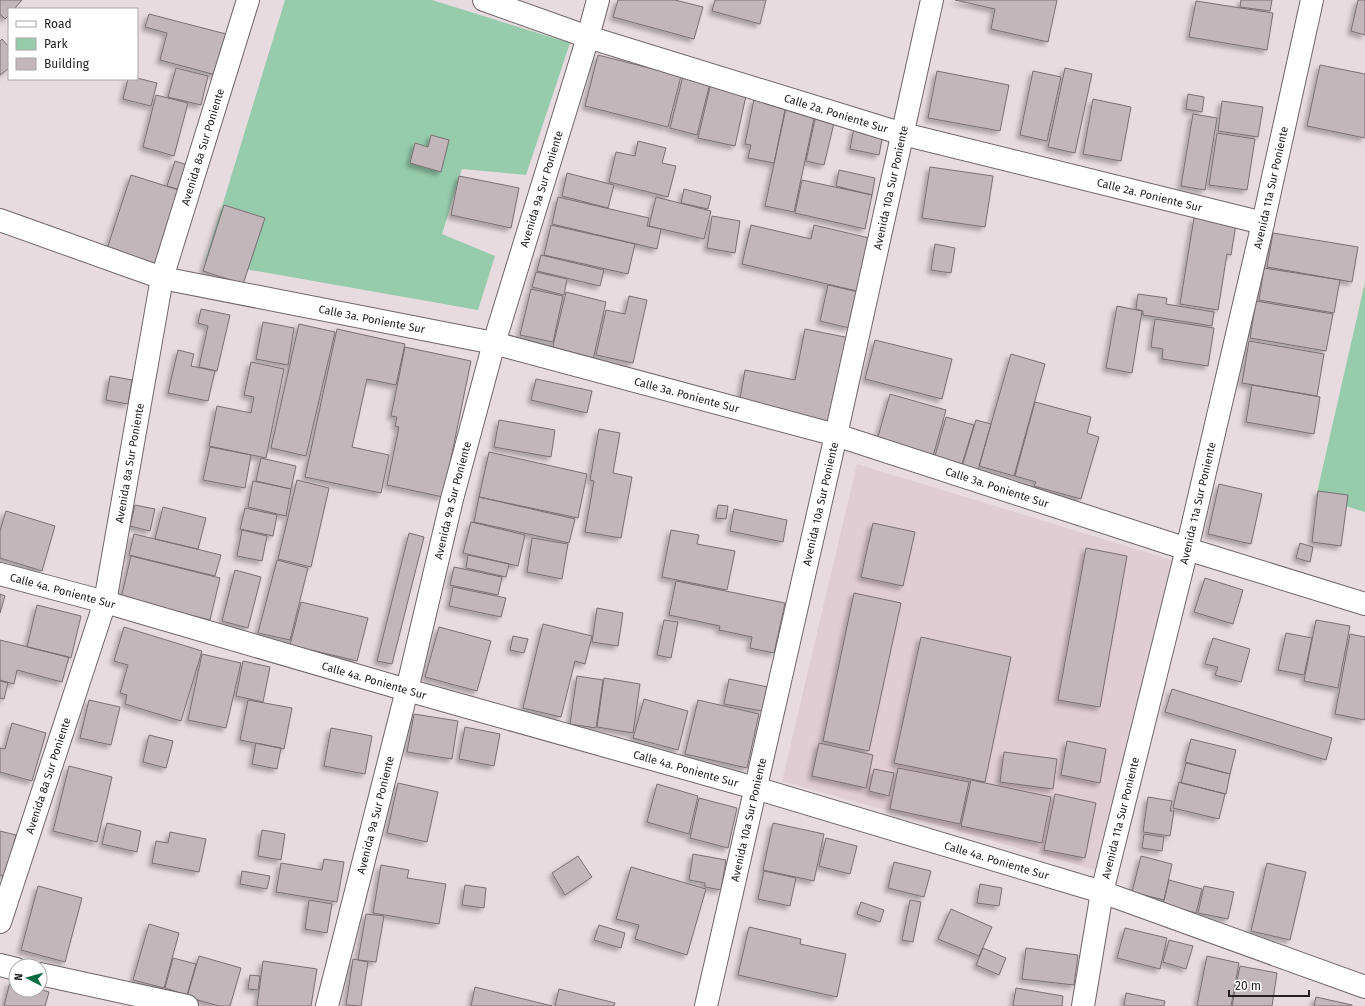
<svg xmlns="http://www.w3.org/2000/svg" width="1365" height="1006" font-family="'Fira Sans',sans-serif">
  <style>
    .built { fill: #e0ccd3 }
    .green { fill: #96ccac }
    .building { fill: #c2b6ba; stroke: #796f72; filter: url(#shadow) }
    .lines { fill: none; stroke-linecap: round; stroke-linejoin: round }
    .street-casing { stroke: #706569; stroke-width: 24 }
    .street { stroke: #fff; stroke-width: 22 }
    .labels { text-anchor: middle; stroke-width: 3.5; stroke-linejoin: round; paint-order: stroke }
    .street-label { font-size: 11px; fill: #242022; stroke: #fff }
  </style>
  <defs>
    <filter id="shadow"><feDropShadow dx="-3.5" dy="3.5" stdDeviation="2" flood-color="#0004"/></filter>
  </defs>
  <rect width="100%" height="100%" fill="#e7dbdf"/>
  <path class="built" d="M857,464l315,96 -77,310 -313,-89z"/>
  <path class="green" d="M285,0h147l138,43 -44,132 -64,-6 -20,65 53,22 -17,54 -273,-48z
    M1365,282v230l-49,-15z"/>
  <path class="building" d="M0,0h22l-8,9h-5v6l-4,4 -5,-5z
    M618,0h57l28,7 -9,32 -81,-22z
    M715,0h51l-6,24 -48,-13z
    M955,0h102l-9,42 -57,-13 4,-20z
    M1241,0h31l-2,11 -30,-4z
    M1358,0h7v35l-14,-4z
    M1196,1l77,12 -6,37 -78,-13z
    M149,14l77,20 -10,41 -56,-15 7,-27 -22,-6z
    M2,39l7,8v21l-9,7v-34z
    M598,55l83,21 -13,51 -83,-21z
    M1320,65l45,9v64l-58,-12z
    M176,68l32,8 -7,29 -33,-8z
    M1065,68l27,6 -17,79 -27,-6z
    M937,71l72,14 -9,46 -72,-13z
    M1033,71l28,6 -14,64 -27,-6z
    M683,76l27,7 -13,52 -27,-7z
    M137,78l20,5 -6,23 -28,-7 5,-20z
    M711,83l36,8 -12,55 -37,-8z
    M1188,94l16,3 -2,15 -16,-3z
    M156,95l32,8 -14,53 -31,-9z
    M754,99l32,6 -12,58 -26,-5 3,-13 -6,-1z
    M1093,99l38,8 -10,54 -38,-7z
    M1222,101l41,6 -5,30 -40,-6z
    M786,108l29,6 -21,98 -29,-6z
    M1193,114l24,4 -12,72 -24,-4z
    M815,119l19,4 -10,42 -18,-4z
    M854,128l29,7 -4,20 -29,-6z
    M1217,133l38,6 -8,51 -38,-5z
    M431,135l18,5 -8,32 -31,-9 5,-20 13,4z
    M638,141l28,7 -4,15 14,3 -8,31 -59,-15 7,-30 19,4z
    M175,161l16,5 -7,25 -17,-5z
    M930,167l63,9 -8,51 -63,-9z
    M839,170l36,8 -3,17 -36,-9z
    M567,173l47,12 -6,23 -46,-12z
    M131,175l54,17 -23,74 -55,-17z
    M459,176l60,12 -8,40 -60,-13z
    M802,180l70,15 -7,34 -70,-16z
    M684,189l27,7 -3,13 -27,-6z
    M558,197l91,21 -2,8 14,3 -4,20 -105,-25z
    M656,197l55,14 -7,28 -55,-13z
    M224,205l41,13 -22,66 -40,-13z
    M712,216l28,5 -5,32 -28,-5z
    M1194,218l42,6 -5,31 -4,-1 -9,56 -38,-6z
    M551,225l84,19 -7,30 -84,-19z
    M751,225l60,14 3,-14 55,13 -12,53 -115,-27z
    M1273,233l85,14 -6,35 -85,-15z
    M935,244l20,4 -4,25 -20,-3z
    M541,255l63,15 -4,16 -63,-15z
    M1264,268l76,12 -6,33 -75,-13z
    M536,272l31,7 -3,16 -32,-8z
    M828,285l30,7 -9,36 -29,-7z
    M531,289l32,7 -10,46 -33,-7z
    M566,292l40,10 -13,58 -41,-10z
    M1138,294l29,4 -1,6 48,8 -2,14 -69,-11v-4l-7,-2z
    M629,296l18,4 -14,63 -37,-8 10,-45 19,4z
    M1256,301l77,13 -7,37 -76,-13z
    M1117,306l25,5 -10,62 -26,-5z
    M201,309l29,6 -13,56 -18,-4 9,-41 -10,-3z
    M1155,319l59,9 -6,38 -46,-7 1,-10 -12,-2z
    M263,322l31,6 -6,37 -32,-6z
    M299,324l36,8 -29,124 -35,-8z
    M337,329l68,15 -9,41 -29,-6 -15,68 37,8 -8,38 -76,-16z
    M805,329l45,9 -16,84 -95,-18 6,-34 50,10z
    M875,340l77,19 -10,40 -77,-20z
    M1249,341l75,13 -7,42 -75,-13z
    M405,347l66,14 -28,136 -56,-12 12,-58 -4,-1 2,-9 -6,-1z
    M178,350l16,4 -3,12 24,5 -7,30 -40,-8z
    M1011,354l34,10 -31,112 -35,-10z
    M251,362l33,7 -18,89 -57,-12 8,-40 34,7 3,-16 -10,-2z
    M110,376l22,4 -4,24 -22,-4z
    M536,379l56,12 -5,22 -56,-13z
    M1252,385l68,12 -6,37 -68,-12z
    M890,394l56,16 -14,50 -56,-16z
    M1035,402l56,15 -4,16 12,4 -18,62 -47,-13 2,-4 -21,-6z
    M946,417l28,8 -12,39 -27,-8z
    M499,420l56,10 -4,27 -57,-10z
    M976,420l15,4 -13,47 -16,-4z
    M599,429l21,4 -7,40 19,4 -11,61 -36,-6 9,-51 -4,-1z
    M210,447l41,8 -6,33 -42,-8z
    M489,452l98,22 -9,44 -99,-21z
    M261,458l35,8 -5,23 -35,-8z
    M297,480l32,8 -18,79 -33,-8z
    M253,481l38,8 -5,27 -38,-9z
    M1219,484l43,10 -11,50 -43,-10z
    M1318,491l30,4 -7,51 -29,-4z
    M479,497l96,22 -6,24 -95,-21z
    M135,505l20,4 -5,22 -20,-5z
    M718,505l10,1 -2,13 -10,-1z
    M163,507l43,11 -8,31 -43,-10z
    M245,508l32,7 -4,21 -33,-7z
    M734,509l53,11 -4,22 -53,-11z
    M6,511l49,15 -13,45 -42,-13v-27z
    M471,522l54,13 -7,31 -55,-13z
    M873,523l42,9 -12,54 -42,-9z
    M242,530l25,6 -5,25 -25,-5z
    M671,530l28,5 -2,9 38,7 -8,39 -65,-13z
    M409,533l15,4 -32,127 -15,-3z
    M134,534l87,21 -6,21 -86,-21z
    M532,538l36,6 -6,35 -35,-7z
    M1300,543l13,4 -3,15 -14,-4z
    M1086,548l41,8 -27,151 -42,-7z
    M468,555l41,9 -3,13 -40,-9z
    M131,556l89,22 -10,42 -89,-22z
    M277,560l31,8 -18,72 -32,-7z
    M454,567l48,10 -4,18 -48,-10z
    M235,570l26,7 -13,51 -26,-7z
    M1205,578l38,12 -10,34 -39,-12z
    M676,581l109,22 -11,50 -24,-5 2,-11 -33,-7 1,-4 -51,-11z
    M453,587l53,11 -5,19 -52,-11z
    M854,593l47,10 -32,148 -46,-10z
    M0,594l5,2 -5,17z
    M301,602l67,16 -11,43 -67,-16z
    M37,605l44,11 -10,42 -44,-11z
    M597,608l26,5 -5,33 -26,-4z
    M664,620l14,2 -7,36 -14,-3z
    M1316,620l34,6 -12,62 -34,-7z
    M543,624l49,12 -7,28 -10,-3 -14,56 -38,-9z
    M124,627l78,24 -21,70 -56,-17 2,-9 -7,-2 8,-28 -14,-4z
    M439,627l52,14 -14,50 -52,-14z
    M1286,633l26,5 -8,37 -26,-5z
    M1350,634l15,3v83l-30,-6z
    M513,636l15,3 -4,14 -14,-3z
    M921,637l90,20 -26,125 -91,-19z
    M1213,638l37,11 -9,33 -26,-7 3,-8 -13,-3z
    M0,640l69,17 -7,25 -45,-12 -3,14 -14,-4z
    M202,654l39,9 -15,65 -38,-8z
    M243,661l27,6 -7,35 -27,-6z
    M577,676l26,4 -7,48 -26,-4z
    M604,678l36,6 -7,49 -36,-6z
    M729,679l39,8 -6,24 -38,-7z
    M0,681l8,2 -4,16 -4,-1z
    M1172,689l160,49 -6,22 -161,-48z
    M644,699l44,12 -10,39 -45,-12z
    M89,700l31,7 -9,38 -31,-7z
    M248,700l44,8 -8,41 -44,-9z
    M698,700l61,14 -12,54 -62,-14z
    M414,714l44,7 -6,38 -45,-7z
    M12,723l34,10 -14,48 -32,-9v-24l5,1z
    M465,727l35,7 -6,32 -35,-7z
    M331,728l41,8 -7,38 -41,-8z
    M149,735l24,6 -7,27 -23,-6z
    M1191,739l45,11 -6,24 -45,-12z
    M1067,741l39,8 -6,34 -39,-8z
    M256,743l25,5 -4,21 -25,-5z
    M819,743l54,12 -7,33 -54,-12z
    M1004,752l53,7 -4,30 -53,-7z
    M1186,763l44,11 -4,20 -45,-11z
    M69,766l43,11 -15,65 -44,-11z
    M898,768l71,14 -9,42 -70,-15z
    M874,769l20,4 -5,23 -20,-5z
    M971,780l80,17 -9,46 -81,-17z
    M1179,782l46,12 -6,25 -46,-11z
    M398,783l40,9 -11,50 -40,-9z
    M657,784l41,12 -9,38 -42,-12z
    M1055,794l41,9 -11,55 -41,-8z
    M1148,797l24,4 -2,10h4l-4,25 -27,-4z
    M699,798l38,10 -9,40 -38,-10z
    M107,823l34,8 -4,21 -35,-8z
    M773,823l51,11 -10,47 -51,-11z
    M262,830l23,4 -4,26 -23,-4z
    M0,831l16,4 -10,41 -6,-1z
    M170,832l36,7 -7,33 -47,-9 4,-22 12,2z
    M1144,834l20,3 -2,14 -20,-3z
    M826,838l31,8 -7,28 -31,-8z
    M693,854l33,6 -5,30 -16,-3v-4l-16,-3z
    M578,856l14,21 -27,18 -13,-22z
    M1141,856l31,8 -8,36 -32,-8z
    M324,859l20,3 -7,40 -61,-10 5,-29 41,7z
    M894,862l37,9 -7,26 -36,-9z
    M1267,863l39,9 -16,68 -39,-9z
    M381,865l28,5 -2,8 39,6 -7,40 -66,-11z
    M631,867l75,22 -19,66 -52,-16 4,-14 -23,-6z
    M242,871l28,5 -3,13 -27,-5z
    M764,871l32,7 -6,28 -32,-7z
    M1169,880l33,9 -6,24 -33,-9z
    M980,884l22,4 -3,18 -22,-3z
    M465,885l21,3 -2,20 -22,-3z
    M38,886l44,12 -17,64 -44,-12z
    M1204,886l30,6 -6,27 -30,-6z
    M309,900l23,4 -5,29 -22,-4z
    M910,900l11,2 -8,40 -11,-2z
    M861,902l23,8 -4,12 -23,-8z
    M951,909l41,18 -13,29 -41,-17z
    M366,914l18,2 -8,46 -18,-2z
    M149,924l30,9 -15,55 -31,-8z
    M599,925l26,8 -4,15 -27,-8z
    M749,927l52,12 -1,5 46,10 -9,43 -99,-22z
    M1125,928l42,10 -7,31 -43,-11z
    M1169,940l24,6 -7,23 -23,-7z
    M983,948l23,10 -7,17 -23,-10z
    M1026,948l52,7 -4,30 -52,-6z
    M199,956l42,12 -11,38h-11l-32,-9z
    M1207,956l32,7 -8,43h-34z
    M173,958l23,6 -9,31 -22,-7z
    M353,959l15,3 -7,44 -15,-1z
    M263,961l54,8 -6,37h-54z
    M1240,966l37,7 -5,33h-40z
    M250,975l10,1 -2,14 -10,-1z
    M10,982l6,1v7l24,-1 9,3 -4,14h-41z
    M475,987l77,19h-81z
    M1016,988l47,8 -1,10h-49z
    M559,989l56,14 -1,3h-59z
    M1126,993l39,8 -1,5h-40z
    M1316,997l36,8v1h-38z"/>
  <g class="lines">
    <g class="street-casing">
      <g id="street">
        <path id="s1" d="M484,0l104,37 315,97 360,89"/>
        <path id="s2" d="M0,220l162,58 332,65 342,92 351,114 178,55"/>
        <path id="s3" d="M0,574l105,28 302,88 348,98 347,104 263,95"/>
        <path id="s4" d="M0,922l105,-320 57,-324 86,-278"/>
        <path d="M0,965l16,4"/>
        <path d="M40,974l147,32"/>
        <path id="s5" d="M327,1006l80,-316 45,-191 42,-156 94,-306 10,-37"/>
        <path id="s6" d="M706,1006l130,-571 96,-435"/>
        <path id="s7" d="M1083,1006l19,-114 85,-343 76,-326 49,-223"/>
      </g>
    </g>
    <use href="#street" class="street"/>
  </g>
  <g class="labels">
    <g class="street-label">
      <text dy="4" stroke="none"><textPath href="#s1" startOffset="370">Calle 2a. Poniente Sur</textPath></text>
      <text dy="4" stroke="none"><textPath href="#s4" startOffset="803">Avenida 8a Sur Poniente</textPath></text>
      <text dy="4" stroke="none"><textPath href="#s6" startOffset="839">Avenida 10a Sur Poniente</textPath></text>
      <text dy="4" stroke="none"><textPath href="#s7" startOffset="840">Avenida 11a Sur Poniente</textPath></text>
      <text dy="4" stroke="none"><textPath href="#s5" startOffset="845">Avenida 9a Sur Poniente</textPath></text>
      <text dy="4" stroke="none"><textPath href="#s1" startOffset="694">Calle 2a. Poniente Sur</textPath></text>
      <text dy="4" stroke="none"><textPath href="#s2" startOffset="386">Calle 3a. Poniente Sur</textPath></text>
      <text dy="4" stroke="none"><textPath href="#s2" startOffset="710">Calle 3a. Poniente Sur</textPath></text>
      <text dy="4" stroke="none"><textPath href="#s4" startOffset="478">Avenida 8a Sur Poniente</textPath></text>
      <text dy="4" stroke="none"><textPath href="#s2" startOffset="1034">Calle 3a. Poniente Sur</textPath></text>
      <text dy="4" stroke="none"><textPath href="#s5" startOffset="521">Avenida 9a Sur Poniente</textPath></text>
      <text dy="4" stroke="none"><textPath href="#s6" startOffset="515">Avenida 10a Sur Poniente</textPath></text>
      <text dy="4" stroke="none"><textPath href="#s7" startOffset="516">Avenida 11a Sur Poniente</textPath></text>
      <text dy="4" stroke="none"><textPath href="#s3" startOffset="65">Calle 4a. Poniente Sur</textPath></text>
      <text dy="4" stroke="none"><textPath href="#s3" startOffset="389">Calle 4a. Poniente Sur</textPath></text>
      <text dy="4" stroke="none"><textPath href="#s3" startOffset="713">Calle 4a. Poniente Sur</textPath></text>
      <text dy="4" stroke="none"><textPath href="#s4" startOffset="154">Avenida 8a Sur Poniente</textPath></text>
      <text dy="4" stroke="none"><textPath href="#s5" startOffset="197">Avenida 9a Sur Poniente</textPath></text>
      <text dy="4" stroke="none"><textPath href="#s7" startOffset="192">Avenida 11a Sur Poniente</textPath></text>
      <text dy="4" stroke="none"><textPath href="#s6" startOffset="191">Avenida 10a Sur Poniente</textPath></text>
      <text dy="4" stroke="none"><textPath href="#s3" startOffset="1037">Calle 4a. Poniente Sur</textPath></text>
    </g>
  </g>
  <rect x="8" y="8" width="130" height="72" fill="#ffffff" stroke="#a7a6a7"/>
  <rect x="16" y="21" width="20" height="6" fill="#ffffff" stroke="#a7a6a7"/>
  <text x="44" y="28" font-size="12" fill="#242022">Road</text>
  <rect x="16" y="38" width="20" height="12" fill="#96ccac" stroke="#a7a6a7"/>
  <text x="44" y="48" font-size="12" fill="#242022">Park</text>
  <rect x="16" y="58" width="20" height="12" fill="#c2b6ba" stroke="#a7a6a7"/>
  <text x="44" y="68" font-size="12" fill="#242022">Building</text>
  <g transform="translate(28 978) rotate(276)"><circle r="19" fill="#ffffff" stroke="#a7a6a7"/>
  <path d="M0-3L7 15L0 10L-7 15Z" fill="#076d43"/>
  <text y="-6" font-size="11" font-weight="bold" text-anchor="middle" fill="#242022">N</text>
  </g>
  <path d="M1229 990v6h80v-6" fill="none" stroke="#242022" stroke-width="2"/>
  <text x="1235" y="990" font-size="12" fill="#242022" stroke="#ffffff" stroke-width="3" paint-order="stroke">20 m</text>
</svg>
